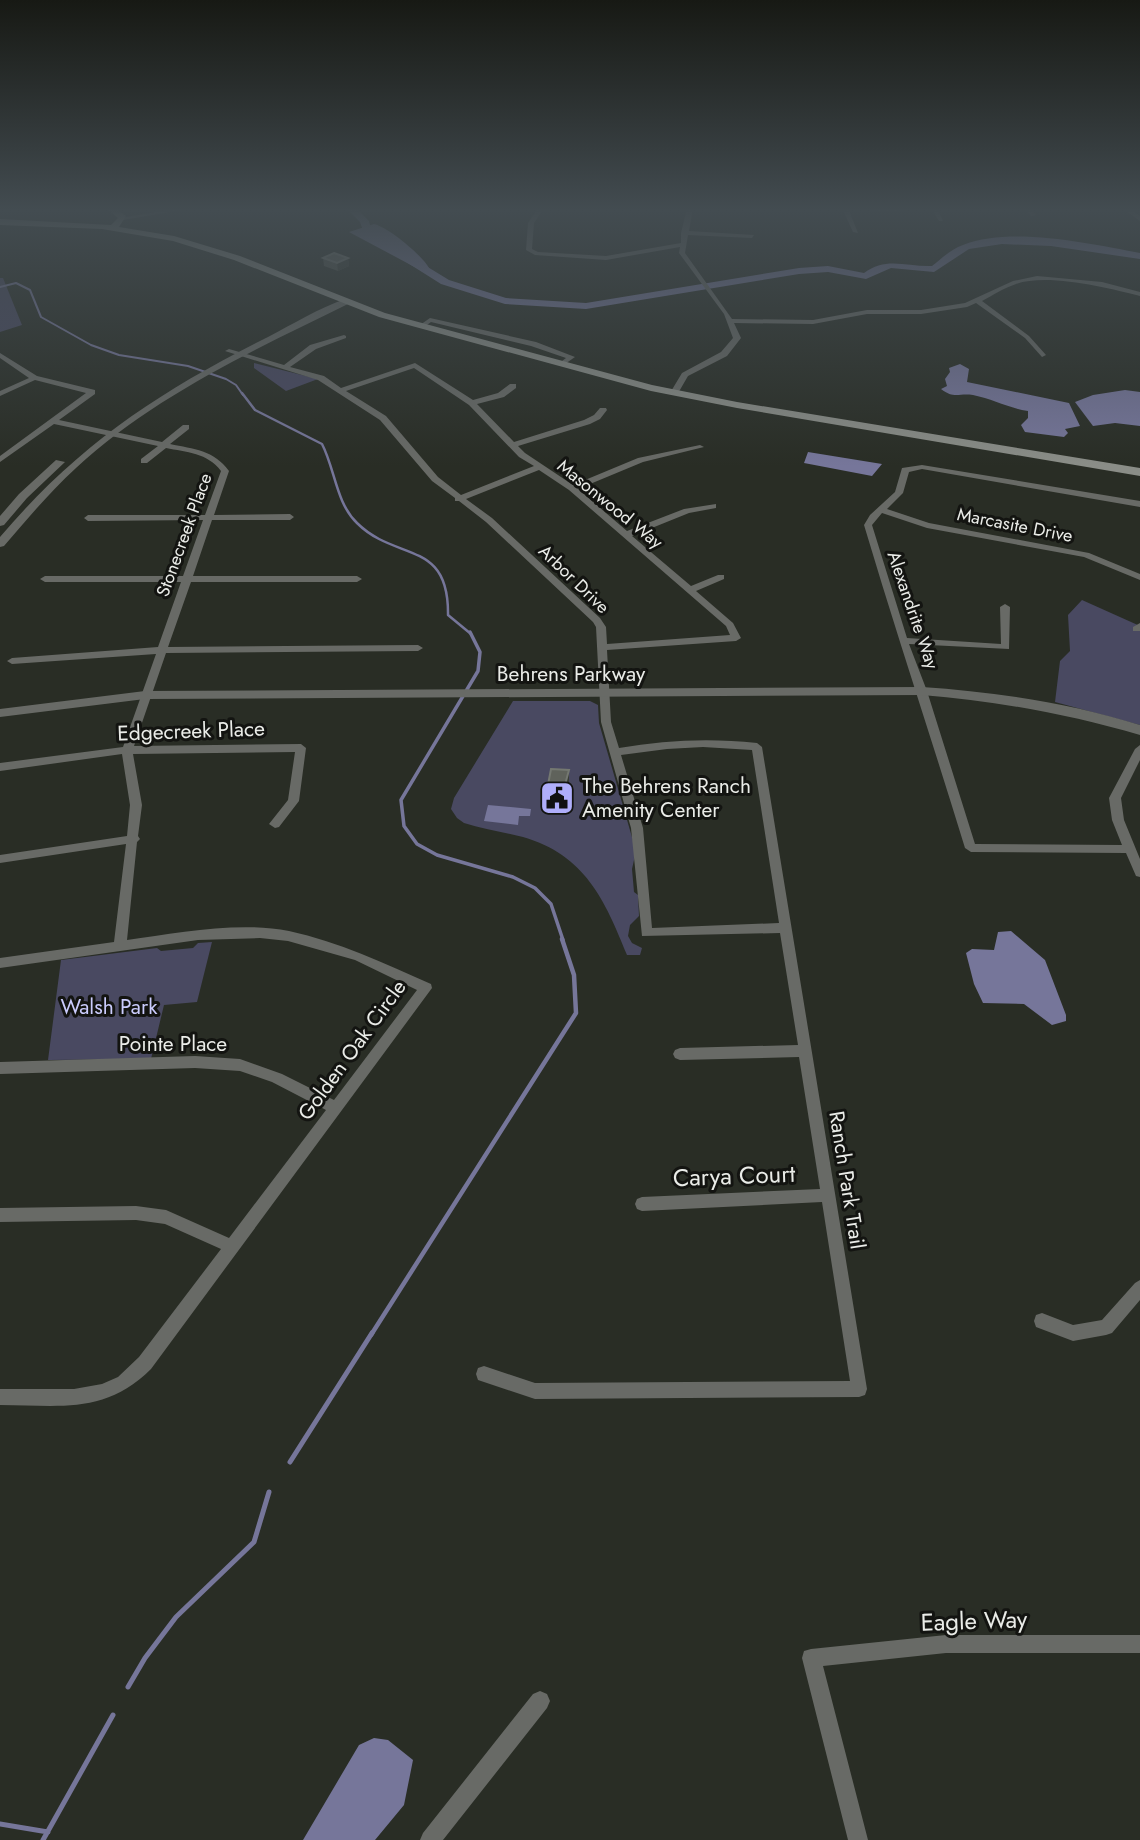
<svg xmlns="http://www.w3.org/2000/svg" width="1140" height="1840" font-family="Jost,sans-serif">
  <style>
    .green { fill: #494961 }
    .water { fill: #76769a }
    .lines { fill: none; stroke-linecap: round; stroke-linejoin: round }
    .stream-far4 { stroke: #76769a; stroke-width: 2 }
    .stream-far3 { stroke: #76769a; stroke-width: 2.5 }
    .stream-far2 { stroke: #76769a; stroke-width: 3.5 }
    .stream-far1 { stroke: #76769a; stroke-width: 4.5 }
    .stream { stroke: #76769a; stroke-width: 5 }
    .river { fill: #76769a; fill-rule: evenodd }
    .minor { fill: #686a66; fill-rule: evenodd }
    .tertiary { fill: #686a66; fill-rule: evenodd }
    .secondary { fill: #8a8d87; fill-rule: evenodd }
    .wall { fill: #4e524a }
    .shaded-wall { fill: #383c34 }
    .building { fill: #5f625b; stroke: #747871; stroke-width: 2 }
    .labels { text-anchor: middle; stroke-width: 6; stroke-linejoin: round; paint-order: stroke }
    .far-street-label { font-size: 18px; fill: #eaece8; stroke: #131411 }
    .street-label { font-size: 21px; fill: #eaece8; stroke: #131411 }
    .poi-label { font-size: 21px; fill: #eaece8; stroke: #131411; text-anchor: start }
    .park-label { font-size: 21px; fill: #cbccfd; stroke: #131411 }
    .near-street-label { font-size: 24px; fill: #eaece8; stroke: #131411 }
  </style>
  <rect width="100%" height="100%" fill="#292d25"/>
  <path class="green" d="M0,278h3l19,47 -22,7z
    M254,363l64,16 -32,12 -32,-23z
    M1082,600l58,26v99l-85,-23 5,-41 10,-10 -2,-36z
    M513,701h77l8,4 1,18 37,128 -4,18 2,23 4,3 1,21 -9,9 -2,11 4,7 10,5 -2,7h-13c-22,-55 -42,-100 -104,-118 -20,-5 -40,-8 -59,-14l-7,-5 -6,-9 3,-11z
    M212,942l-15,60 -33,3 -13,54 -103,1 13,-100 96,-12 4,3 32,-3 5,-5z"/>
  <path class="water" d="M374,224c14,3 48,31 55,44l-5,4 -75,-40z
    M960,364l9,5 -2,13 102,21 11,23 -15,3 3,4 -4,4 -39,-5 -4,-7 7,-7v-7c-20,-3 -35,-12 -55,-16 -15,-2 -19,4 -32,-6l6,-3 -2,-7 5,-7 -1,-4z
    M1125,390l15,2v34l-25,-3 -22,3 -18,-24 18,-7z
    M808,452l74,12 -10,12 -68,-13z
    M488,805l43,4 -1,7h-11l-1,9 -34,-4z
    M1011,931l34,29 21,55v6l-14,4 -28,-21 -41,-1 -9,-19 -8,-31 6,-4 22,1 4,-18z
    M374,1738l14,2 25,20 -9,45 -29,35h-72l56,-95z"/>
  <g class="lines">
    <path class="stream-far4" d="M0,287l16,-4 14,7 11,27 50,28 28,10 69,11 38,13 10,6 7,10"/>
    <path class="stream-far3" d="M242,393l13,17 67,34c13,25 14,59 35,79 39,39 92,16 91,92l23,19"/>
    <path class="stream-far2" d="M470,632l10,20 -2,19 -77,129 3,26 13,18 20,11 76,22 22,11 16,16 12,36"/>
    <path class="stream-far1" d="M371,1335l205,-322 -2,-38 -12,-36"/>
    <path class="stream" d="M290,1462l82,-129
      M128,1687l17,-29 31,-41 78,-75 15,-50
      M0,1824l48,8
      M43,1840l70,-125"/>
    <path class="river" d="M346,208h10l13,13 3,12 77,47 57,18 80,5 213,-35 29,-2 36,7c22,-17 43,-6 68,-7 9,-7 19,-17 31,-21 49,-19 127,-1 177,8v6l-89,-13 -49,-2 -33,5 -35,23 -43,-4 -25,11 -38,-7 -29,2 -213,35 -81,-5 -64,-20 -76,-48 -5,-14z"/>
    <path class="minor" d="M180,208h14l-71,12 -3,-2z
      M248,208h9l1,1 -3,2z
      M538,208h6l-10,15 -2,26 6,3 68,4 75,-13v-10l6,-25h6l-4,23 65,4 -2,3 -64,-3 -3,18 47,66 81,1 54,-10h54l44,-7 48,-22 24,-5 65,6 38,10v4c-32,-8 -92,-23 -124,-12 -12,4 -23,11 -34,17l47,35 17,19 -4,2 -17,-19 -49,-35 -9,4 -46,7h-54l-54,10 -79,-1 7,15 -14,18 -39,20 -11,19h-3l-4,-2 12,-20 39,-21 12,-14 -9,-24 -45,-61 1,-6 -74,13 -71,-5 -9,-5 2,-27z
      M842,208h6l10,25 -5,-1z
      M850,208h66l-26,4z
      M931,208h6l6,13h-4z
      M1024,208h6l6,7 -5,1z
      M1122,208h7l11,8v5z
      M430,318l106,24 39,15 -13,9 -4,-2 8,-6 -35,-12 -100,-24 -7,5h-4v-2z
      M344,335l2,1v2l-30,11 -26,18 34,9 17,12 74,-25 58,37 25,-7 12,-9h6v4l-12,9 -27,7 37,38 70,-22 10,-5 6,-7h6l1,2 -7,9 -10,5 -72,22 7,7 48,32 65,-27 62,-13 4,2 -61,15 -65,27 49,42 57,-22 32,-5v4l-27,5 -57,23 59,50 27,-11h6v4l-28,12 37,32 8,15 -5,3 -129,9 4,72 8,26c46,-8 91,-10 138,-5l5,4 105,642 -2,6 -6,2 -324,2 -57,-19 -2,-6 2,-6 6,-2 51,17 315,-2 -28,-179 -180,9 -5,-2 -2,-5 2,-5 5,-2 178,-8 -21,-132 -119,3 -5,-2 -2,-4 2,-4 5,-2 118,-3 -18,-112 -138,3 -11,-108 -30,-106 -5,-95 -3,-5 -107,-100 -27,-21h-4v-3l-23,-17 -52,-61 -62,-40 -93,-29 4,-2 55,16 26,-20zM414,368l55,37 50,52 15,9 -73,29 -23,-18 -52,-61 -40,-25zM539,470l30,20 157,136 4,9 -123,9 -1,-17 -6,-9 -108,-100 -26,-19zM703,747l49,3 27,173 -127,5 -9,-100 -22,-73 46,-6z
      M0,353l37,23 58,14v4l-36,26 103,22 21,-17h6v4l-19,15c24,5 44,6 59,27l-15,44 76,-1 4,3 -4,3h-78l-19,56h164l5,3 -5,3h-166l-23,65 250,-2 5,3 -5,3 -252,2 -32,93 167,-2 5,4 -7,53 -20,26 -4,1 -6,-4 19,-24 7,-48 -162,2 9,51 -4,31 2,3 -3,3 -10,98c49,-7 112,-19 162,-9 50,11 95,32 142,53l1,4 -281,381c-46,46 -92,36 -151,36v-16h74l28,-5 16,-7 21,-20 82,-108 -56,-25 -29,-4 -136,2v-14l136,-2 30,4 63,28 97,-128 -54,-28 -32,-11 -45,-3 -195,6v-12l195,-6 45,3 42,15 52,26 83,-110 -62,-30 -67,-19 -28,-3 -62,2 -198,28v-10l114,-16 12,-98 -126,19v-8l127,-19 3,-31 -8,-51 -122,17v-8l123,-16 33,-93 -144,10 -5,-3 5,-3 146,-11 23,-65h-136l-5,-3 5,-3h138l20,-56 -115,1 -4,-3 4,-3h117l16,-44c-13,-18 -35,-19 -55,-23l-19,15h-6v-4l17,-13 -104,-22 -54,38v-6l86,-63 -51,-13 -35,16v-5l29,-13 -29,-20z
      M922,465l218,36v6l-218,-38 -13,3 -6,21 -16,16 42,14 160,30 51,21v6l-56,-23 -157,-29 -45,-15 -10,12 35,113 94,6 -1,-37 5,-3 5,3 -1,42 -100,-5 18,47 48,153 147,1 -10,-25 -3,-22 26,-49 5,-4v15l-19,38 3,22 16,39v18l-4,-1 -10,-23 -155,-1 -6,-4c-33,-108 -69,-215 -101,-323l6,-10 25,-23 7,-24z
      M1140,623v8h-7v-4z
      M1140,1280v20l-28,33 -6,2 -33,6 -37,-14 -2,-6 2,-6 6,-2 31,12 29,-5 33,-37z
      M946,1635h194v18h-194l-123,13 45,174h-20l-46,-182 2,-7 7,-2z
      M540,1691l7,3 3,7 -3,7 -104,132h-23l3,-7 110,-139z"/>
    <path class="tertiary" d="M345,299l4,3 -1,2c-94,46 -194,92 -272,164 -26,24 -49,51 -72,78l-4,1v-10c79,-93 160,-146 268,-200 25,-13 51,-29 77,-38z
      M56,460l9,2 -38,36 -23,27 -4,1v-10l19,-22z
      M922,687c74,5 147,16 218,38v10c-72,-21 -143,-34 -218,-40l-777,4 -145,18v-8l145,-18z"/>
    <path class="secondary" d="M106,208h9l11,8 -7,11 55,9 66,20 145,57 267,72 85,17 403,66v8l-403,-68 -86,-17 -272,-74 -145,-57 -61,-19 -71,-12 -102,-4v-6l111,6 7,-7z"/>
  </g>
  <path class="wall" d="M323,258h25l1,8 -11,5 -14,-5z
    M569,784l-7,25 -16,-1v-13z"/>
  <path class="shaded-wall" d="M348,258l1,8 -11,5 -1,-8z
    M569,770v14l-7,25v-13z"/>
  <path class="building" d="M334,253l14,5 -11,5 -14,-5z
    M551,769l18,1 -7,26 -16,-1z"/>
  <linearGradient id="sky" x2="0" y2="1"><stop stop-color="#171914"/><stop offset="0.45" stop-color="#434c51"/><stop offset="1" stop-color="#434c51" stop-opacity="0"/></linearGradient>
  <rect width="1140" height="466" fill="url(#sky)"/>
  <defs>
    <g id="civic-square" transform="scale(1.75)"><rect x="-9" y="-9" width="18" height="18" rx="4" fill="#afaefa" stroke="#131411"/><path d="M-.6-6.5H3V-4.5H.6V-3L4-1V1h2V6H-6V1h2V-1L-.6-3ZM-1.2 2.5V6h2.4V2.5Z" fill="#111"/></g>
  </defs>
  <g fill-rule="evenodd">
    <use href="#civic-square" x="557" y="798"/>
  </g>
  <g class="labels">
    <g class="far-street-label">
      <text transform="translate(610 504) rotate(39)" y="6">Masonwood Way</text>
      <text transform="translate(1015 525) rotate(11)" y="6">Marcasite Drive</text>
      <text transform="translate(184 535) rotate(-70)" y="6">Stonecreek Place</text>
      <text transform="translate(574 579) rotate(44)" y="6">Arbor Drive</text>
      <text transform="translate(913 610) rotate(71)" y="6">Alexandrite Way</text>
    </g>
    <g class="street-label">
      <text x="571" y="681">Behrens Parkway</text>
      <text transform="translate(191 731) rotate(-2)" y="7">Edgecreek Place</text>
      <text x="173" y="1051">Pointe Place</text>
      <text transform="translate(352 1050) rotate(-54)" y="7">Golden Oak Circle</text>
      <text transform="translate(847 1180) rotate(81)" y="7">Ranch Park Trail</text>
    </g>
    <g class="poi-label">
      <text x="582" y="793">The Behrens Ranch<tspan x="582" dy="24">Amenity Center</tspan></text>
    </g>
    <g class="park-label">
      <text x="109" y="1014">Walsh Park</text>
    </g>
    <g class="near-street-label">
      <text transform="translate(734 1176) rotate(-2)" y="8">Carya Court</text>
      <text transform="translate(974 1621) rotate(-2)" y="8">Eagle Way</text>
    </g>
  </g>
</svg>
